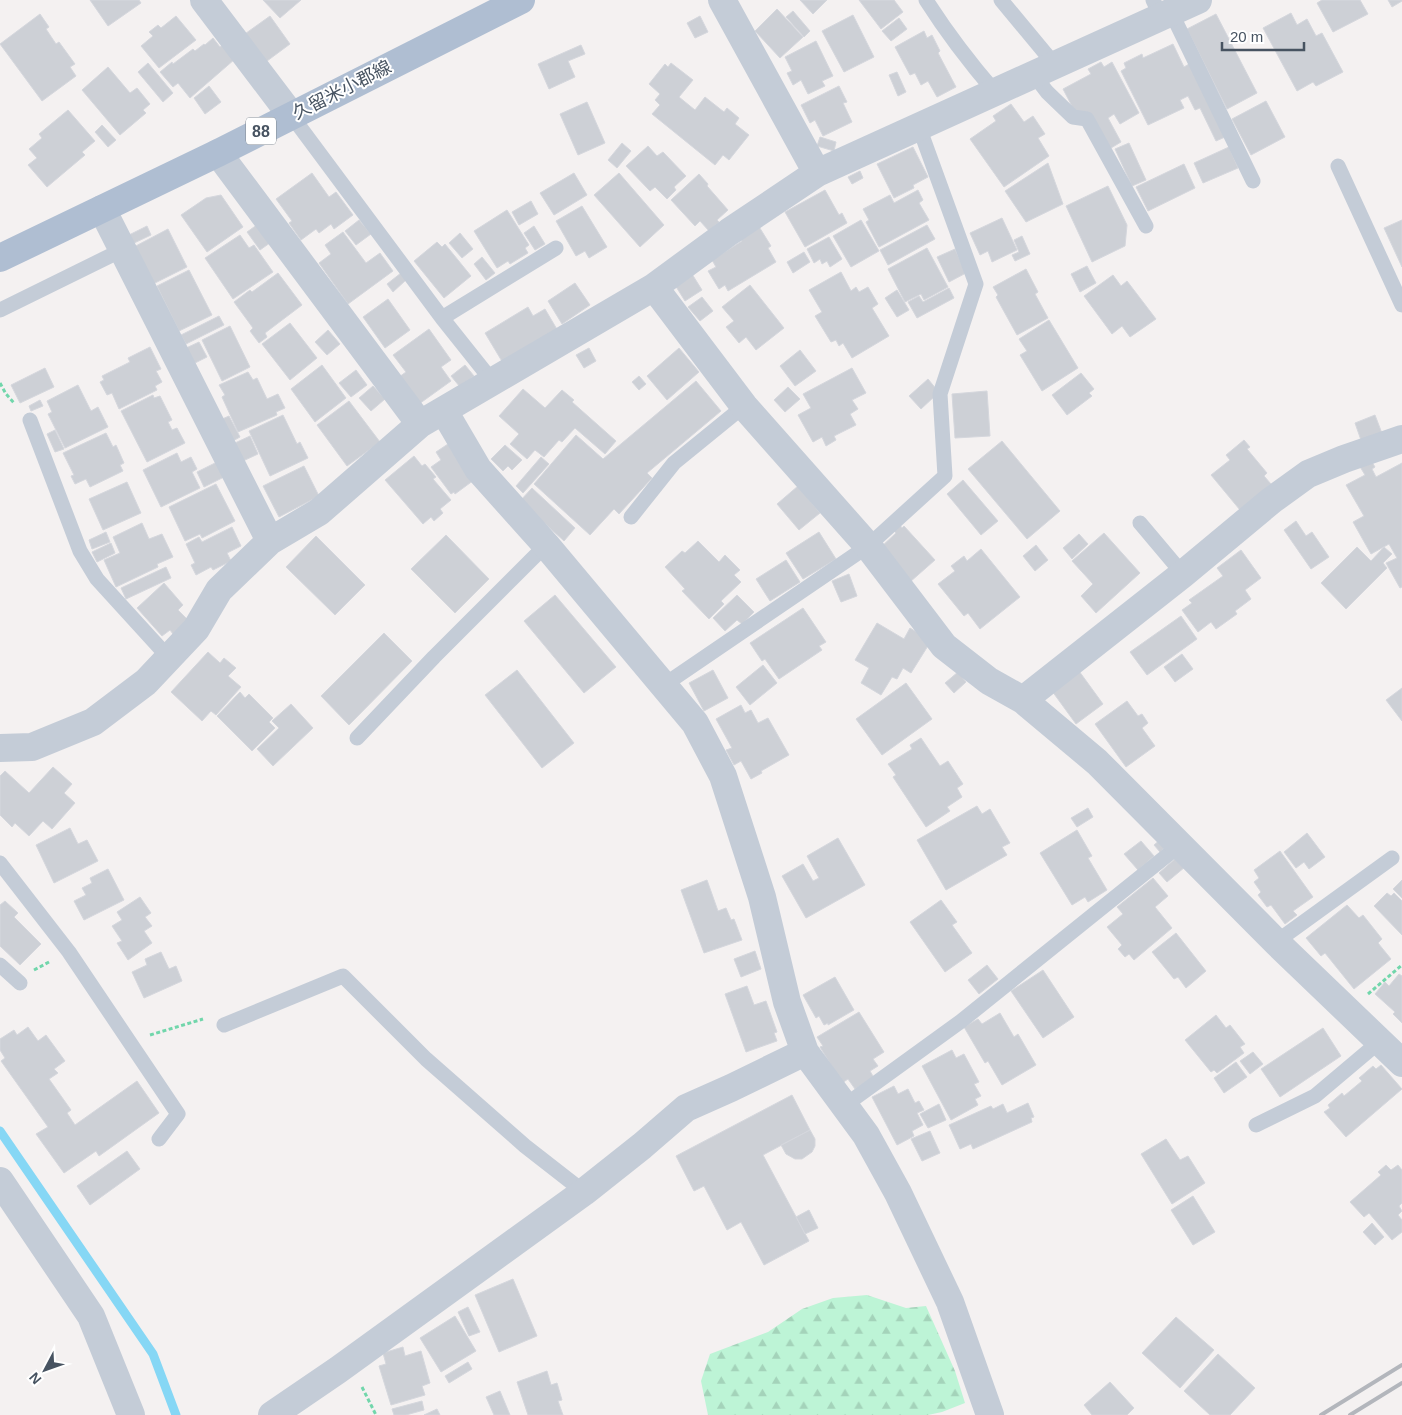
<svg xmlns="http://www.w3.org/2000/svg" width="1402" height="1415" font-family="Helvetica,'Noto Sans JP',sans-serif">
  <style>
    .forest { fill: url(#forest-firs) }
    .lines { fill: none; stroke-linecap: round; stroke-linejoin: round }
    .stream { stroke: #86d7f5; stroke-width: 9 }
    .building { fill: #cdd0d6; stroke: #d5d7dd }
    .path { stroke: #71d6ab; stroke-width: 3; stroke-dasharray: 4 2.5; stroke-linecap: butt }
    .service { stroke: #c4ccd7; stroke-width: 15 }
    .minor { stroke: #c4ccd7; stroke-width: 28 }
    .primary { stroke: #afbed2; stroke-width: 28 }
    .rail { stroke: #b3b6bc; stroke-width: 4 }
    .labels { text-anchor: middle; stroke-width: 4; stroke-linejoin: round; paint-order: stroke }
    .shield { fill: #fff; stroke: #7e8790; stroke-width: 1 }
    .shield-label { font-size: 16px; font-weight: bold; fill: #475361 }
    .street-label { font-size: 18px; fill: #475361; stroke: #fff }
  </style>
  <defs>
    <pattern id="forest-firs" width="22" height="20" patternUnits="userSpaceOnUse" patternTransform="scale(1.25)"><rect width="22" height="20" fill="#bdf4d6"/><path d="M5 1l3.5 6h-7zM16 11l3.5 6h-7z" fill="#a4d3ba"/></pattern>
  </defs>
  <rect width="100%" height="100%" fill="#f4f1f1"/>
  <path class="forest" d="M867,1295l39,13 20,-2 29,65 10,32 -23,9 -14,3h-220l-7,-34 9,-27 58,-22 34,-23 31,-11z"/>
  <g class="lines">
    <path class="stream" d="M0,1131l153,223 23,61"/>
  </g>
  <path class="building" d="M90,0h49l2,3 -33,23z
    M263,0h38l-21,18z
    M800,0h27l-14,14z
    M859,0h35l9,12 -22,17z
    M1322,0h38l8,14 -35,18 -16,-29z
    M1388,0h14v1l-10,6z
    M777,9l26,28 -23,21 -25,-27z
    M793,11l17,20 -6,6 -18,-20z
    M1291,13l6,12 10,-6 9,17 6,-3 21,39 -27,14 -3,-4 -16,9 -34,-63z
    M40,14l9,13 -3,2 10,15 3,-2 16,22 -5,3 6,9 -34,25 -42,-57z
    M1216,14l41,79 -30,16 -40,-80z
    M853,15l21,42 -30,15 -22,-41z
    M176,16l20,24 -37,28 -18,-22 12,-10 -4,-4 9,-7 3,3z
    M270,16l20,28 -27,20 -21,-28z
    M700,16l8,16 -13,6 -8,-15z
    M899,18l8,11 -16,12 -9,-10z
    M924,31l3,7 5,-3 8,16 -2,2 18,34 -19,10 -9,-16 -7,4 -6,-12 -5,2 -15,-28z
    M213,38l7,9 3,-2 12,14 -45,39 -12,-15 -5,4 -13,-15 12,-10 1,2 20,-15 2,2 9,-7 1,1z
    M816,41l17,35 -11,5 3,5 -17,8 -7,-14 -8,5 -6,-12 5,-2 -7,-14z
    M1173,44l11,23 5,-3 36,73 -9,4 -16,-33 -5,2 -7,-14 -8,4 4,8 -36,17 -27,-54 5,-3 -2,-5 18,-9 1,4z
    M581,45l4,9 -17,7 7,16 -26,12 -11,-25z
    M1101,62l3,5 8,-5 27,51 -19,11 -6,-10 -6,4 13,24 -10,6 -37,-38 -11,-21 28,-15 -3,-5z
    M148,63l25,30 -10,9 -25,-30z
    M671,63l22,17 -14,17 16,13 10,-13 19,15 3,-4 12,10 -4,6 14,11 -20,25 -6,-5 -8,10 -63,-51 8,-9 -5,-5 5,-6 -11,-10 16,-20 3,3z
    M108,67l22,26 7,-5 13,16 -7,6 3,3 -26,22 -38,-45z
    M897,72l9,20 -8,4 -9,-21z
    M209,86l12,16 -16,12 -11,-16z
    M839,86l8,16 -4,1 9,19 -29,14 -8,-16 -5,3 -9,-18z
    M1266,101l19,36 -34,18 -19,-36z
    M587,102l18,41 -27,12 -18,-41z
    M1011,104l13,18 9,-6 12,18 -7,4 11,18 -45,31 -34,-48 26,-18 -3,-5z
    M68,110l27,31 -13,11 3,3 -38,32 -19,-22 9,-7 -8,-9 13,-11 -3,-4z
    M102,125l14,15 -8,7 -13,-15z
    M820,137l16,5 -2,9 -17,-5z
    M622,143l9,8 -14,17 -9,-8z
    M1129,143l17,37 -14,6 -17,-37z
    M648,146l9,10 6,-4 23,24 -12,11 2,3 -9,9 -12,-12 -5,4 -24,-25z
    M913,147l15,30 -15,8 1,3 -20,10 -17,-34z
    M1229,147l9,21 -35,15 -9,-20z
    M1048,163l15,41 -37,18 -21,-31z
    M1184,164l11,24 -47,23 -12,-24z
    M860,171l3,7 -11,6 -4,-7z
    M312,173l17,24 7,-5 17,23 -19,14 -3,-5 -12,9 -3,-4 -15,11 -12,-17 3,-2 -16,-22z
    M574,173l13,22 -33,20 -14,-22z
    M619,173l45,52 -24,22 -46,-52z
    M699,174l9,10 -1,2 21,24 -11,10 2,2 -10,9 -9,-10 -5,5 -24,-26z
    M1108,186l19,39 -2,21 -33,16 -26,-56z
    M825,190l14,25 3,-2 5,10 -42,24 -20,-35z
    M918,190l5,10 -4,3 10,17 -50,27 -13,-25 3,-2 -6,-11 27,-14 4,8z
    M221,195l22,32 -36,25 -26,-37 25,-17z
    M531,201l7,13 -19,11 -7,-13z
    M582,206l25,41 -18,11 -4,-7 -9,5 -20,-35z
    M507,210l22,35 -4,3 3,5 -18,11 -2,-3 -11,7 -23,-37z
    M1002,218l15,32 -25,12 -4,-11 -8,4 -10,-22z
    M359,220l12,14 -15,11 -11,-14z
    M861,220l18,31 -28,16 -18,-31z
    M1402,220v47l-18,-39z
    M261,222l13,18 -14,10 -13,-18z
    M758,225l13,21 -3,2 8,14 -48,29 -3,-6 -6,4 -11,-18 8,-4 -4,-7 30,-19 -2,-4z
    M927,225l8,14 -47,26 -8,-15z
    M147,226l4,9 -19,9 -5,-8z
    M534,226l11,18 -10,6 -11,-17z
    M168,229l19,38 -36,18 -19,-37z
    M343,232l23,31 14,-10 13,18 -45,33 -29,-41 12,-9 -6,-9z
    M460,233l13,16 -11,9 -13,-15z
    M240,235l9,13 5,-3 19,27 -40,27 -28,-41z
    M1022,236l8,18 -15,7 -3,-6 7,-3 -5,-12z
    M829,237l13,22 -12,8 -3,-6 -5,3 -2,-5 -6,4 -7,-14z
    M437,242l5,5 3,-3 26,32 -27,22 -30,-37z
    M927,248l21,39 -24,13 -3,-6 -16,8 -17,-33z
    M955,249l11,24 -17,9 -12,-25z
    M804,252l6,10 -17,11 -6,-11z
    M482,257l13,16 -9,7 -12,-16z
    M1087,266l9,17 -16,9 -9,-18z
    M1026,269l12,23 -3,2 13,24 -31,17 -21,-38 2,-2 -5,-8z
    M189,270l23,45 -33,16 -22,-45z
    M841,272l10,19 5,-4 3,5 9,-5 10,17 -6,4 17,28 -37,22 -9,-15 -4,3 -3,-6 -5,2 -16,-26 7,-4 -13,-22z
    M278,273l24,32 -37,28 2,4 -8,6 -9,-12 3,-3 -19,-26 16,-12 2,2z
    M401,273l5,7 -13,12 -6,-8z
    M692,274l10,16 -17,11 -10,-16z
    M1113,275l8,11 6,-5 29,38 -26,18 -8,-11 -10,8 -28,-38z
    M575,283l15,22 -28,19 -14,-23z
    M750,285l34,43 -28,22 -10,-13 -7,6 -13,-16 8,-6 -12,-14z
    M949,288l5,10 -37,20 -9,-16 11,-6 4,6z
    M897,290l12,20 -12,7 -12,-19z
    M702,297l11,14 -13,10 -12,-14z
    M388,299l22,31 -25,18 -22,-31z
    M528,307l5,9 12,-7 13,22 -55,32 -18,-30z
    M219,316l5,9 -38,19 -5,-9z
    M1049,320l29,48 -36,23 -22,-36 7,-4 -8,-12z
    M290,323l27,35 -27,22 -28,-36z
    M230,326l20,41 -28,14 -20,-41z
    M429,329l22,31 -10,7 10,14 -32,23 -20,-27 7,-5 -13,-17z
    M328,330l12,14 -13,11 -12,-13z
    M199,342l8,15 -16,8 -7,-16z
    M150,347l11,22 -5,2 6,11 -7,4 2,4 -38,19 -7,-16 -5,2 -7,-13 4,-2 -2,-4 28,-14 -2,-4z
    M589,348l7,13 -12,7 -8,-13z
    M679,348l20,24 -32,28 -20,-24z
    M800,350l16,21 -21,15 -15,-20z
    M322,365l24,33 -31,24 -24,-33z
    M465,365l9,11 -14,11 -9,-11z
    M45,368l9,19 -34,16 -9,-18z
    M852,368l14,25 -14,7 6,9 -8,5 6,11 -22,11 2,4 -10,6 -4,-9 -9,5 -15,-27 13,-7 -8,-14z
    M356,370l11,15 -16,12 -12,-14z
    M248,372l5,8 4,-2 10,21 11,-5 7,14 -9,4 1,3 -39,17 -16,-35 3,-2 -6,-10z
    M1081,373l13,16 -5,4 3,3 -25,19 -15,-20z
    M639,376l7,8 -7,6 -7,-8z
    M928,379l9,11 -2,6 -14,13 -12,-13z
    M696,381l25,30 -74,62 5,5 -33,36 -5,-5 -24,26 -56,-51 42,-49 27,24z
    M78,385l13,26 7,-4 10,20 -43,21 -17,-34 4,-2 -5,-11z
    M373,386l12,13 -14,12 -12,-13z
    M788,387l12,12 -15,13 -11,-12z
    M523,389l22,19 17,-18 12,10 -2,2 44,39 -11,13 -30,-26 -13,14 -3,-2 -15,17 -9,-7 -8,9 -17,-15 9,-10 -20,-18z
    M987,391l3,45 -35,2 -3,-44z
    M153,395l1,3 6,-2 12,24 -4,2 4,8 5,-2 8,15 -38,19 -26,-51z
    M40,400l3,6 -12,5 -2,-5z
    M349,401l31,41 -33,24 -30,-41z
    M283,415l14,29 3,-2 8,16 -38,18 -21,-45z
    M1375,415l8,21 -21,7 -7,-20z
    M229,416l11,21 -9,5 -11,-22z
    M55,430l9,19 -9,3 -8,-18z
    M106,433l7,14 3,-2 8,18 -4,2 3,6 -33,16 -4,-8 -11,5 -4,-8 3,-1 -11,-22z
    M250,436l8,18 -15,7 -8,-18z
    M1244,440l6,7 -3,2 20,24 -3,3 7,8 -31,26 -29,-35 19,-15 -4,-5z
    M1002,441l58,70 -33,28 -59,-70z
    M448,444l26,36 -19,14 -1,-2 -3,2 -20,-27 10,-7 -5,-8z
    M505,445l17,15 -10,10 -4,-4 -5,5 -12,-12z
    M177,453l4,9 10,-5 6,12 -5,3 8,16 -39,19 -18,-37z
    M414,456l8,10 3,-2 11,13 -3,2 18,21 -11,9 3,4 -9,8 -3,-4 -8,7 -38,-44z
    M541,457l8,7 -26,29 -7,-7z
    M1370,459l5,8 -3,2 4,8 26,-14v124l-2,1 -14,-25 11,-5 -8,-14 -18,10 -18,-32 11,-6 -18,-31 19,-10 -6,-10z
    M217,462l7,15 -20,10 -7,-15z
    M304,466l15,30 -40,21 -16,-31z
    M963,480l35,41 -17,14 -34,-41z
    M127,482l14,31 -38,17 -14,-31z
    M216,484l19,37 -33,17 -2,-4 -15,7 -16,-34z
    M798,486l22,27 -21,17 -22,-26z
    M532,488l43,40 -11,13 -44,-40z
    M1296,521l10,15 6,-4 17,25 -18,12 -27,-39z
    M142,523l7,16 13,-5 11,23 -16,7 1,3 -42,20 -12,-27 16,-7 -7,-16z
    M900,525l2,3 2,-2 31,34 -25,22 -30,-34 16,-15 -2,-2z
    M232,527l9,19 -14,7 4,8 -18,9 -2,-3 -15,8 -5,-10 4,-2 -9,-19 13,-7 3,5z
    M106,532l4,10 -18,7 -3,-9z
    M819,532l17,27 -33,20 -17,-26z
    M1104,533l36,40 -44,40 -15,-17 12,-12 -21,-23z
    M1079,534l9,10 -16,15 -9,-11z
    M446,535l43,44 -34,34 -44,-44z
    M316,536l49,49 -30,30 -49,-48z
    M698,541l21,21 6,-7 15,15 -6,5 7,7 -20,19 3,3 -15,15 -27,-28 3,-2 -20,-22 17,-16 3,2z
    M111,543l4,10 -18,9 -5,-10z
    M1036,545l12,15 -13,11 -12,-15z
    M1357,547l14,14 13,-14 8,7 -9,9 4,5 -41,41 -25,-26z
    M981,549l39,48 -40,32 -12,-16 -4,3 -26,-32 17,-13 -4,-5 13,-10 3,5z
    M1241,550l20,28 -16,12 6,9 -16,12 2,3 -21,15 -5,-7 -13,10 -16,-22 10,-7 -3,-3 34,-24 -6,-8z
    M786,560l14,22 -30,19 -14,-22z
    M166,567l5,11 -45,21 -5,-11z
    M849,574l8,22 -16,6 -9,-21z
    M164,583l19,22 -5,5 10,10 -15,14 -3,-4 -8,6 -25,-28z
    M555,595l61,72 -32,26 -60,-72z
    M737,595l17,17 -12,12 -5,-4 -12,11 -12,-13z
    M803,608l23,34 -7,4 3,4 -43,29 -14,-20 -3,2 -12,-18z
    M1181,616l16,23 -50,36 -17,-23z
    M877,623l27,16 6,-11 21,13 -20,32 -8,-5 -6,11 -5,-2 -11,18 -20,-12 8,-15 -14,-8z
    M384,633l28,28 -63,64 -28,-29z
    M208,652l12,11 4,-5 12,10 -8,8 13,11 -25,28 -5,-4 -9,10 -31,-29z
    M1182,654l11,15 -18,13 -11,-15z
    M763,665l14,18 -27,22 -14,-18z
    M517,670l57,73 -32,25 -57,-73z
    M713,670l15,28 -24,13 -15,-28z
    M1079,671l24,33 -27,20 -24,-33z
    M958,672l8,10 -12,11 -9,-10z
    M906,683l26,36 -50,36 -26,-36z
    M1402,688v33l-16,-21z
    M240,692l5,6 4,-4 24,24 -4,4 6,6 -23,23 -35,-35z
    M1127,701l11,15 4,-2 6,9 -6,5 13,18 -29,21 -31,-43z
    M291,704l22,24 -40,38 -16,-17 22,-21 -7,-7z
    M741,705l4,8 6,-3 7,13 10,-5 21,37 -28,16 1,2 -11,6 -10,-18 -7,4 -8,-15 6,-2 -16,-29z
    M921,738l19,28 8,-5 15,23 -6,4 5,9 -15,10 3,4 -24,16 -33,-50 3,-2 -8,-11 24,-15 -2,-4z
    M53,767l19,17 -8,9 11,10 -23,26 -9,-8 -14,15 -14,-13 -3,4 -12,-12v-39l5,-5 24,22z
    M977,806l5,8 8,-5 20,34 -8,4 5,8 -61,35 -29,-50z
    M1088,808l5,9 -16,10 -6,-9z
    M70,828l8,16 9,-4 11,21 -44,22 -18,-38z
    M1077,830l15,26 -4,2 19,32 -19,12 -3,-5 -13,8 -32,-52z
    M1307,833l18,24 -16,12 -5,-7 -8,6 -12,-16z
    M838,838l27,47 -59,33 -24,-42 21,-12 10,17 6,-3 -12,-22z
    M1161,839l6,6 -7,7 -6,-7z
    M1141,841l13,15 -16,14 -14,-16z
    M1280,851l33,46 -20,14 4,4 -12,9 -14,-19 -4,2 -9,-12 3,-3 -7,-10 5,-4 -5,-8z
    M1176,858l9,9 -18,15 -8,-9z
    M108,869l16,31 -40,20 -10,-19 12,-6 -4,-7 10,-5 -2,-5z
    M1153,878l15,18 -13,11 17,21 -38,32 -5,-6 -4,3 -7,-8 4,-4 -15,-18 16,-13 -6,-7z
    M707,880l11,31 8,-3 5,12 3,-1 8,21 -38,13 -23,-63z
    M1402,880v18l-9,-9z
    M1387,893l4,3 3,-3 8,8v34l-28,-29z
    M140,897l11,16 -6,4 7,9 -8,5 8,12 -24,17 -11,-17 5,-2 -10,-15 10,-6 -5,-8z
    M941,900l16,22 -5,3 20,28 -27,19 -35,-50z
    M5,901l13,12 -4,4 27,27 -21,21 -20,-19v-41z
    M1347,905l12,13 4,-3 19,24 -4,4 13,16 -37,30 -29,-36 -4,3 -15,-18z
    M1176,933l30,38 -20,17 -8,-11 -4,2 -22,-27z
    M755,951l6,18 -20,8 -7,-18z
    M161,952l8,17 7,-3 6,15 -38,17 -12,-26 15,-7 -2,-6z
    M987,965l11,14 -19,15 -11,-14z
    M1043,970l31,47 -31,21 -32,-47z
    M1399,974l3,2v47l-9,-9 2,-2 -20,-18 10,-12 4,4z
    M835,977l19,33 -26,15v-2l-4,2 -5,-9 -3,2 -13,-23z
    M747,986l7,19 12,-4 11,31 -3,1 3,8 -31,11 -21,-58z
    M859,1012l25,40 -11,7 5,7 -8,5 4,7 -19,11 -7,-10 -6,4 -22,-36 3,-1 -6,-9z
    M1000,1013l14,24 4,-3 18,31 -34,20 -14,-24 -3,2 -21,-36 14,-8 4,5z
    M1216,1015l10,13 4,-3 15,19 -5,3 4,6 -27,20 -3,-3 -3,2 -26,-32z
    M28,1027l10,14 8,-6 19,26 -11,8 4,4 -9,6 22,31 -4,3 8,12 62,-44 22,32 -60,43 -3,-5 -32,22 -28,-39 12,-7 -47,-66 4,-3 -5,-8v-11l14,-9 3,5z
    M1323,1028l18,28 -61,41 -19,-28z
    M952,1050l4,8 8,-4 15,28 -5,2 7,12 -6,3 3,6 -27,15 -29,-54z
    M1253,1052l10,12 -13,10 -10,-13z
    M1236,1062l11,15 -23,16 -10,-15z
    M1381,1065l21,24 -56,48 -22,-25 6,-4 -2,-3 14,-12 2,3 18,-15 -3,-3 14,-12 3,3z
    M894,1086l4,8 10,-5 7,14 4,-2 5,9 -7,3 6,12 -11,6 2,5 -17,9 -25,-48z
    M792,1095l18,35 -47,25 46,86 -45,24 -23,-43 -14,8 -23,-44 -10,5 -18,-35z
    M1028,1103l6,14 -3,1 1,4 -59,27 -2,-5 -11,5 -11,-24 42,-19 2,3 10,-5 4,9z
    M939,1104l7,16 -18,8 -8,-14z
    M810,1130l5,9v7l-3,6 -10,7h-7l-9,-5 -5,-9z
    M930,1131l10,22 -18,8 -11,-22z
    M1166,1139l14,21 8,-4 17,27 -33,21 -31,-50z
    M127,1151l13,18 -50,36 -13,-19z
    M1386,1165l5,5 7,-5 4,5v33l-3,3 3,5 -4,4 4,5v12l-10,8 -23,-27 -5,4 -14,-15 31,-27 -3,-3z
    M1193,1196l22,36 -22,13 -22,-35z
    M809,1210l9,18 -13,6 -9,-17z
    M1372,1223l12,14 -9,8 -12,-13z
    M513,1279l24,57 -38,16 -24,-57z
    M468,1307l12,25 -11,4 -11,-24z
    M455,1316l21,35 -35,21 -21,-34z
    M1176,1317l38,33 -34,38 -38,-35z
    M403,1347l2,9 16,-5 9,32 -8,3 3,9 -34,10 -12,-39 7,-2 -3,-11z
    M1218,1354l37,34 -25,27h-20l-26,-24z
    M468,1362l4,7 -23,14 -4,-7z
    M547,1371l4,14 6,-2 5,17 -4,1 5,14h-35l-11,-33z
    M1110,1382l24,26 -7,7h-35l-8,-10z
    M500,1391l10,24h-16l-8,-18z
    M422,1401l2,9 -18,5h-12l-2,-6z
    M437,1409l3,6h-16z"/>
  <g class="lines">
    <path class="path" d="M0,383l6,11 9,10
      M34,970l17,-9
      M1368,994l34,-29
      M150,1035l53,-16
      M362,1387l14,28"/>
    <path class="service" d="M926,0c21,33 44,63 69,92
      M1001,0l54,65
      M1153,0l8,17
      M1171,12l82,169
      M1034,75l13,17 26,25 14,2 59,107
      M291,115l151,203 51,64
      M1338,166l64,139
      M0,310l122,-60
      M442,318l114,-70
      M30,420l50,131 17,28 72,79
      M631,517l43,-54 70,-57
      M1140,523l43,51
      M664,685l204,-139 77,-70 -5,-82 36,-110 -57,-157
      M357,738l77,-81 112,-112
      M0,863l69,89 109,162 -19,25
      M1276,942l116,-84
      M0,965l20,18
      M224,1025l119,-49 83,83 99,87 59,46
      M844,1106l116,-84 220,-177
      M1256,1125l59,-29 64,-54"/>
    <path class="minor" d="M204,0l87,115
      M722,0l95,173
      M218,153l202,271
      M102,209l168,332
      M654,287l90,119 124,140 76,100 45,35 34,19 74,62 179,180 126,121
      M444,411l34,58 68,76 149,178 28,53 39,121 25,105 18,50 61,83 32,58 52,109 40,113
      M1023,700l160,-126 89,-74 36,-26 36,-15 58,-20
      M0,748l32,-1 61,-25 53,-40 50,-53 23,-39 51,-49 49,-29 101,-88 234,-137 75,-55 88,-59 381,-173
      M0,1181l91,135 40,99
      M272,1415l66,-45 246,-178 58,-46 44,-38 45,-20 74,-36"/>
    <path class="primary" d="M0,258l218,-105 303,-153"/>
    <path class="rail" d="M1321,1415l81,-50
      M1350,1415l52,-32"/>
  </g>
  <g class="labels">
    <rect class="shield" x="246" y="117.5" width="30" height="27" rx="4"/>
    <g class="shield-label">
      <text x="261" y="137">88</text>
    </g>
    <g class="street-label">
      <text transform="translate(342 90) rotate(-27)" y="6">久留米小郡線</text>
    </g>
  </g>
  <g transform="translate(45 1370) rotate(229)" stroke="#ffffff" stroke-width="4" paint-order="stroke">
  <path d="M0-4L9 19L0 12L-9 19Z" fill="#475361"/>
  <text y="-8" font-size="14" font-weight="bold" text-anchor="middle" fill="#475361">N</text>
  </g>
  <path d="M1222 42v8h82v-8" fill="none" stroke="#475361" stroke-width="2.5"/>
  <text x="1230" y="42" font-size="15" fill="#475361" stroke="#ffffff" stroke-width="4" paint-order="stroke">20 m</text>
</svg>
